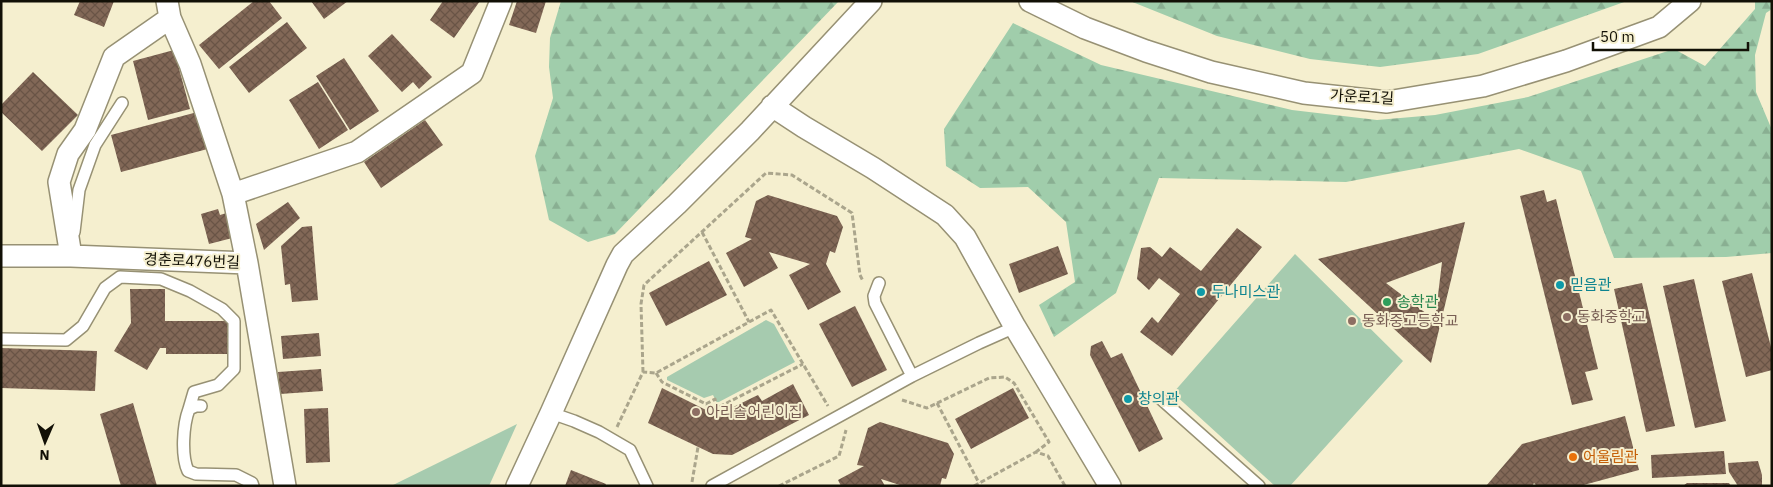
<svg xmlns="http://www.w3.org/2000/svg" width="1773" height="487" font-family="'IBM Plex Sans','Noto Sans KR',sans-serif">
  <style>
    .forest { fill: url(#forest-firs) }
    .park { fill: #a6cbaf }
    .building { fill: url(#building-cross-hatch); fill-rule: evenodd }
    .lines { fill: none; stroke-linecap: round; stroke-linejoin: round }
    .lane-casing { stroke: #979174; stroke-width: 14 }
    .street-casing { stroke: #979174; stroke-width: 24 }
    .path { stroke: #aaa58c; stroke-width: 3; stroke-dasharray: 5 2.5; stroke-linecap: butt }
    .lane { stroke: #fff; stroke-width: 11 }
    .street { stroke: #fff; stroke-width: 21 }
    .culture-dot { fill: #0f9aa8; stroke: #f5efcf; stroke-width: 2 }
    .leisure-dot { fill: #2e9e5b; stroke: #f5efcf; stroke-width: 2 }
    .education-dot { fill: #8d6e63; stroke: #f5efcf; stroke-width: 2 }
    .food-dot { fill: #e8710a; stroke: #f5efcf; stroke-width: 2 }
    .labels { text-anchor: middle; stroke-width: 4; stroke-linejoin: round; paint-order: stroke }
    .street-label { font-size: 15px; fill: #121006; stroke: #f5efcf }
    .culture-label { font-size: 15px; fill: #0d838f; stroke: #f5efcf; text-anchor: start }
    .leisure-label { font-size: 15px; fill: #27864d; stroke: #f5efcf; text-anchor: start }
    .education-label { font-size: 15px; fill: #785e54; stroke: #f5efcf; text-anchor: start }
    .food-label { font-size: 15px; fill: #c56008; stroke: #f5efcf; text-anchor: start }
  </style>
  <defs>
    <pattern id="forest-firs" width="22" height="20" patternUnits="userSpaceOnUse" patternTransform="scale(1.25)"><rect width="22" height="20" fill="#a0cdab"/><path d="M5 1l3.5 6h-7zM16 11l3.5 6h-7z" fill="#89af92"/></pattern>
    <pattern id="building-cross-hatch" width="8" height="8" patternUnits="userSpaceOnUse" patternTransform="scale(1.25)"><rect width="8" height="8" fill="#826857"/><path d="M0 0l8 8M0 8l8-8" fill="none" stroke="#695446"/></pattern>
  </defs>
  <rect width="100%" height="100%" fill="#f5efcf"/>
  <path class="forest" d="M561,1h278l-224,233 -27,8 -39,-22 -14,-64 18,-58 -4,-31 1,-29z
    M1130,1h497l-149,53 -98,13 -70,-8 -93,-23z
    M1755,1h17v8l-6,4 -11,42 1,37 16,38v123l-46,4 -112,1 -33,-87 -62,-22 -173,33 -187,-4 -43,115 -62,44 -15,-32 36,-23 -9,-60 -38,-35 -48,1 -34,-22 -2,-37 69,-106 88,42 191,45 85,10 58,-5 93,-18 146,-48 31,17 50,-57z"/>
  <path class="park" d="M1295,254l108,107 -113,125h-15l-102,-93z
    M766,320l8,4 21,38 -78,41 -4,-8 -9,3 -37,-18v-3z
    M517,424l-28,62h-98z"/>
  <path class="building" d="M80,1h34l-10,26 -30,-12z
    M254,1h15l13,17 -63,51 -20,-24z
    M311,1h37l-24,18z
    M443,1h37l-26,37 -24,-18z
    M517,1h29l-10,32 -27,-8z
    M287,22l20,26 -58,45 -20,-26z
    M392,34l40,43 -13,12 -6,-7 -11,10 -34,-36z
    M174,50l16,59 -42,11 -15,-59z
    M344,58l35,53 -29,19 -34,-54z
    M33,72l45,43 -36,36 -41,-39v-7z
    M318,82l30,48 -29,19 -30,-49z
    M205,110l10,37 -94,25 -10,-37z
    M425,120l18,25 -62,43 -17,-26z
    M1544,190l3,12 9,-3 42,170 -13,3 8,28 -21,5 -52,-209z
    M768,195l69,21 6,11 -8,26 -5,-2 -4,13 15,28 -33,18 -19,-35 21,-11 -41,-12 9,16 -34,19 -18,-34 26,-14 -7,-2 11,-36z
    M288,202l12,16 -36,32 -8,-26z
    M218,209l2,6 13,-4 7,25 -31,8 -8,-30z
    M1465,222l-34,141 -113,-104zM1442,262l-7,58 -49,-37z
    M312,226l6,74 -26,2 -2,-18 -5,1 -4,-39 21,-19z
    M1237,228l25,19 -90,109 -32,-24 12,-15 6,6 22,-29 -21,-16 -10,12 -12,-11 4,-31 9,-1 12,10 8,-10 31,24z
    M1058,246l10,28 -49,19 -10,-29z
    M709,261l18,34 -61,31 -17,-33z
    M1752,273l20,78v19l-26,7 -24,-96z
    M1694,279l32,142 -31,7 -32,-142z
    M1642,283l33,143 -29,6 -32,-143z
    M130,289h35v32h63v33h-62v-6h-6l-13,22 -33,-19 17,-28z
    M855,306l32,64 -35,17 -33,-63z
    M319,333l2,23 -38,3 -2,-23z
    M1102,341l9,17 11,-5 41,86 -24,13 -49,-97 1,-9z
    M1,348l96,3 -2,40 -94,-3z
    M321,369l2,22 -43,3 -2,-22z
    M793,384l16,31 -77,40 -19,-1 -65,-31 14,-35 58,29 3,-5 35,-17 4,6z
    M1013,388l16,30 -58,31 -16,-30z
    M133,403l24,83h-36l-21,-72z
    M328,408l2,54 -24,1 -2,-54z
    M1625,416l14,54 -59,16h-43l-3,-3 -2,3h-46l36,-42z
    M880,422l68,21 6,11 -8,25 -4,-1 -2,8h-37l-22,-7 4,7h-44l-3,-6 26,-14 -7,-1 11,-37z
    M1724,451l2,23 -74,4 -1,-23z
    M1758,461l4,14v11h-24l-9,-14 -1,-9z
    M571,470l35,14 -1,2h-40z
    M1687,483h42l2,3h-48z"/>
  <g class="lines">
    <g class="lane-casing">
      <path id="lane" d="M74,232l5,-42 16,-45 27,-42
        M879,283l-5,13 1,7 37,73
        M1,339l65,1 17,-14 22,-38 15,-11 41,2 29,12 32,18 12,12v48l-16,16 -24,7 -5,17
        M1161,399l98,87
        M201,406h-5l-7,3c-6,16 -8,47 -1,62l8,3 40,1 16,8 1,3
        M551,413l23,8 25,11 31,18 17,36
        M712,486l200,-110 67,-33 36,-16"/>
    </g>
    <g class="street-casing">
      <path id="street" d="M167,1l3,17 20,46 43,130
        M1030,1l55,27 61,23 65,21 93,21 83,9 96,-16 83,-25 93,-34 31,-26
        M772,106l32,21 69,41 72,47 20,22 50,90 95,159
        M1,256h70l176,7 38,223
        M71,256l-12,-74 9,-28 17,-24 29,-73 56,-39
        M247,263l-14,-69 124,-42 115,-79 29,-72
        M517,486l34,-73 66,-148 6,-11 54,-50 73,-73 121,-130"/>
    </g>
    <path class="path" d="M702,232l47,90
      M643,372l-2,-68 3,-19 122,-112 26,2 60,38 8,62 3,6
      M656,373l6,9 44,22 9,-5 2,9 86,-44
      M902,400l25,8 62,-30 16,-1 9,6 35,59 -13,10
      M937,403l42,80
      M713,413l4,-5
      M617,427l26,-55 13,1 115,-63 57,96
      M692,482l6,-35
      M779,486l60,-30 7,-26
      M974,486l62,-34 12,4 17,30"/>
    <use href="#lane" class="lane"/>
    <use href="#street" class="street"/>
  </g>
  <g class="culture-dot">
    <circle cx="1560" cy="285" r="5"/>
    <circle cx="1201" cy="292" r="5"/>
    <circle cx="1128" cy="399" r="5"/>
  </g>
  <circle class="leisure-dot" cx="1387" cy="302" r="5"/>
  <g class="education-dot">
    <circle cx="1567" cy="317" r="5"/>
    <circle cx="1352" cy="321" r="5"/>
    <circle cx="696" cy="412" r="5"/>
  </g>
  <circle class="food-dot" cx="1573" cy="457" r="5"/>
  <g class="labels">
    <g class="street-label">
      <text transform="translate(1362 97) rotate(3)" y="5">가운로1길</text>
      <text transform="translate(192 261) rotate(2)" y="5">경춘로476번길</text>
    </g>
    <g class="culture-label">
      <text x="1570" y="290">믿음관</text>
      <text x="1211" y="297">두나미스관</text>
      <text x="1138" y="404">창의관</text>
    </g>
    <g class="leisure-label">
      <text x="1397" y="307">송학관</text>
    </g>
    <g class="education-label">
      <text x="1577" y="322">동화중학교</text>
      <text x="1362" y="326">동화중고등학교</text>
      <text x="706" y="417">아리솔어린이집</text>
    </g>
    <g class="food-label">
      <text x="1583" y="462">어울림관</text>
    </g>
  </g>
  <rect width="1773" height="487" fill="none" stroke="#121006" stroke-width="5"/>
  <g transform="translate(45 442) rotate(182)" stroke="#f5efcf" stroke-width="4" paint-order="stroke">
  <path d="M0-4L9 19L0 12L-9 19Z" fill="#121006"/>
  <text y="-8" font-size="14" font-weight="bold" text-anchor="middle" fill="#121006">N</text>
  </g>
  <path d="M1593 42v8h155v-8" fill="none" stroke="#121006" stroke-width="2.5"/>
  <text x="1600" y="42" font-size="15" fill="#121006" stroke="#f5efcf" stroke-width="4" paint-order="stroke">50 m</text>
</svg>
